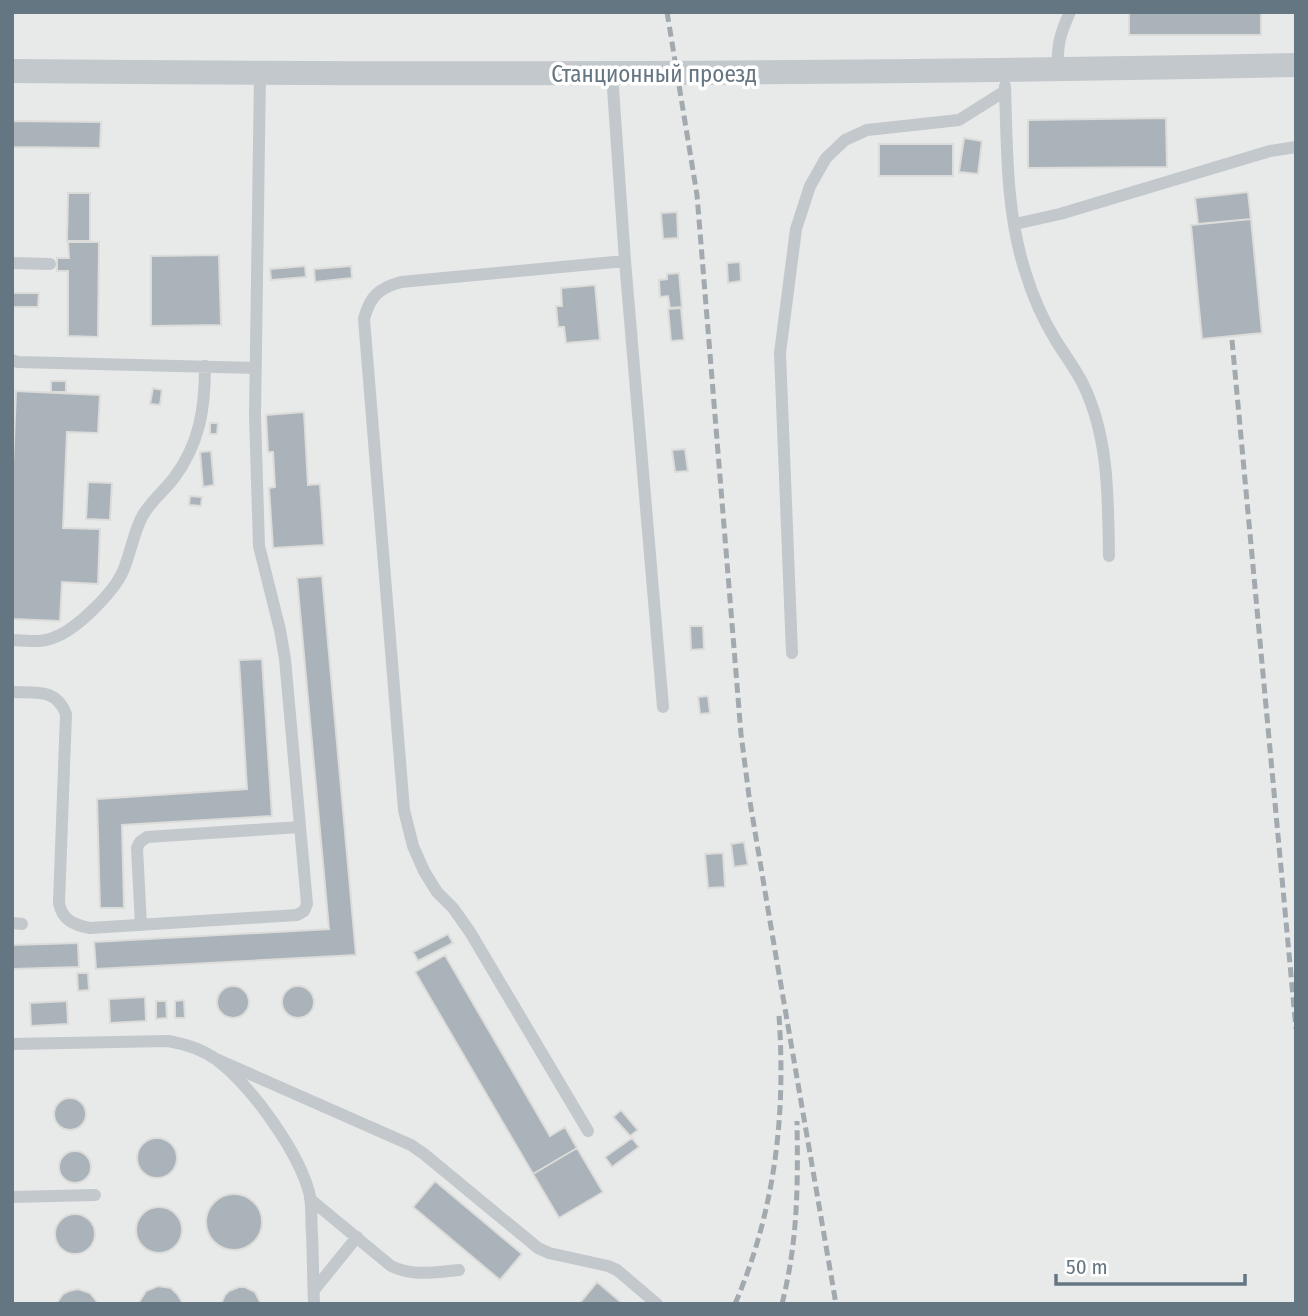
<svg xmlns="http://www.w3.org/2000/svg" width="1308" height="1316" font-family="'Fira Sans Condensed',sans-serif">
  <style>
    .built { fill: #e8e9e9 }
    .building { fill: #aab3b9; stroke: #dcdcda; stroke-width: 2 }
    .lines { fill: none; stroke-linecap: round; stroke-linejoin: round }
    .lane { stroke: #c3c8cc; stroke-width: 12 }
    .street { stroke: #c3c8cc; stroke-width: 24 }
    .rail { stroke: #a2aab0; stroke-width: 5; stroke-dasharray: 10 5; stroke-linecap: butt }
    .labels { text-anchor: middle; stroke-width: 7; stroke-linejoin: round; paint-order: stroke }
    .street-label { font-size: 23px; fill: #657683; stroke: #fff }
  </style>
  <rect width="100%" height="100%" fill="#fafaf8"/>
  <path class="built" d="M12,12h1284v1292h-1284z"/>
  <path class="building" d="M1129,12h132v23h-132z
    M1166,118l1,49 -139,1v-48z
    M12,121l89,1 -1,26 -88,-1z
    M964,138l18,3 -4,33 -19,-2z
    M879,144h74v32h-74z
    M1248,192l3,27 -53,5 -3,-26z
    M68,193h22v48h-23z
    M677,212l1,26 -15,1 -2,-26z
    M1251,219l11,114 -60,6 -11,-114z
    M68,242h31l-1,95 -30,-1v-65h-11v-13h12z
    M219,255l2,70 -70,1v-70z
    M740,262l1,19 -13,2 -1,-20z
    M305,266l1,11 -35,3 -1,-11z
    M351,266l1,12 -37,4 -1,-13z
    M679,273l3,34 -12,1 -2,-12 -8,1 -1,-17 8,-1v-5z
    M595,285l5,55 -34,3 -2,-16h-6l-2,-21h6l-1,-18z
    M12,293h27l-1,14h-26z
    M681,308l3,32 -13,1 -3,-32z
    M51,381h15v11h-15z
    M153,388l9,2 -2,15 -10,-1z
    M16,391l84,4 -2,38 -31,-1 -4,96 37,1 -2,55 -36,-2 -2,39 -48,-2v-130z
    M304,412l4,73 12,-1 4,61 -51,3 -4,-60 6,-1 -2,-35h-5l-2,-37z
    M210,423h8l-1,11h-7z
    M685,449l3,22 -13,1 -3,-22z
    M211,451l3,34 -11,2 -3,-35z
    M88,482l24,1 -2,37 -24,-1z
    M190,496l12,1 -1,9 -12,-1z
    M322,576l34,379 -260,14 -2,-27 235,-13 -32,-351z
    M690,626h13l1,23 -13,1z
    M262,659l10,157 -150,9 2,83h-24l-3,-109 150,-10 -8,-129z
    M708,696l2,17 -10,1 -2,-17z
    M744,842l4,23 -14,2 -3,-23z
    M723,853l2,34 -17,1 -3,-34z
    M448,934l5,9 -35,18 -5,-9z
    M78,943l1,24 -67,2v-24z
    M445,955l105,181 15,-9 12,21 -44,26 -118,-202z
    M77,973h11l1,17 -11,1z
    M282 1002a16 16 0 1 1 32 0a16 16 0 1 1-32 0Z
    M217 1002a16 16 0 1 1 32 0a16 16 0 1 1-32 0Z
    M145,997l1,24 -36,2 -1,-24z
    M184,1000l1,18h-10v-17z
    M67,1001l1,23 -37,2 -1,-23z
    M156,1001h10l1,17 -11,1z
    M54 1114a16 16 0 1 1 32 0a16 16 0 1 1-32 0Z
    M621,1110l17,20 -8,6 -17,-19z
    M137 1158a20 20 0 1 1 40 0a20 20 0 1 1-40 0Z
    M632,1138l7,9 -27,20 -7,-10z
    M577,1148l26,44 -44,26 -26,-44z
    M59 1167a16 16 0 1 1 32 0a16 16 0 1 1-32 0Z
    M435,1181l87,73 -22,26 -87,-73z
    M206 1222a28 28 0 1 1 56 0a28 28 0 1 1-56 0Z
    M136 1230a23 23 0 1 1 46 0a23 23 0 1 1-46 0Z
    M55 1234a20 20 0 1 1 40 0a20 20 0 1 1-40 0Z
    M597,1282l26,22h-44z
    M158,1286l13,2 7,7 5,9h-45l8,-13z
    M239,1287h6l10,5 6,12h-40l4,-9 4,-4z
    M78,1289l12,4 9,11h-43l7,-10 6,-3z"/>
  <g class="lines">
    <path class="lane" d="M1057,70c1,-26 2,-34 13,-58
      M612,74l13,187 38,446
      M1005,86c2,61 1,126 20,185 7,23 17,47 30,68 9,15 20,29 28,45 26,53 25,114 26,172
      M1015,224l45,-10 210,-63 26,-4
      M12,263l38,1
      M12,360l6,2 238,6
      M12,640c14,1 30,3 43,-3 22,-8 59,-45 68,-66 8,-18 10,-38 20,-56 8,-14 21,-24 31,-37 26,-35 31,-70 31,-112
      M792,653l-12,-300 16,-124 14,-43 16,-28 19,-18 22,-10 92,-10 46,-29
      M12,692c24,1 44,-4 54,22l-7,189c3,17 15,22 31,25l207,-13 7,-4 3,-7 -22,-245 -5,-29 -21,-84 -4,-130 5,-343
      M12,923l10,1
      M141,925l-4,-77 3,-6 7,-5 153,-10
      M12,1044l156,-3c18,3 34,8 49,19 35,27 83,93 93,136 2,12 1,26 2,38 1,23 1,46 2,70
      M216,1059l195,86 13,9 114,94 11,5 59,13 9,4 40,34
      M588,1131l-118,-199 -17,-24 -16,-16 -13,-21 -11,-25 -9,-36 -40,-491c6,-23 15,-31 37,-37l224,-21
      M12,1197l83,-2
      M310,1199l81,67c22,11 44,6 68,4
      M314,1290l43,-53"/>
    <path class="street" d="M12,71c428,4 856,3 1284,-6"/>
    <path class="rail" d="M667,12l30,183 44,539 8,62 24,143 63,365
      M1232,340l64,689
      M735,1304c40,-93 51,-189 44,-288
      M782,1304c16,-64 16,-118 15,-183"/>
  </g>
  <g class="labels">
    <g class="street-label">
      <text x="654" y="82">Станционный проезд</text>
    </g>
  </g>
  <rect width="1308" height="1316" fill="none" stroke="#657683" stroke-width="28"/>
  <path d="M1056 1274v10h189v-10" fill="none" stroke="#657683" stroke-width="3.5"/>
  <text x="1066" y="1274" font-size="21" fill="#657683" stroke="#ffffff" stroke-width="5" paint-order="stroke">50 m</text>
</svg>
